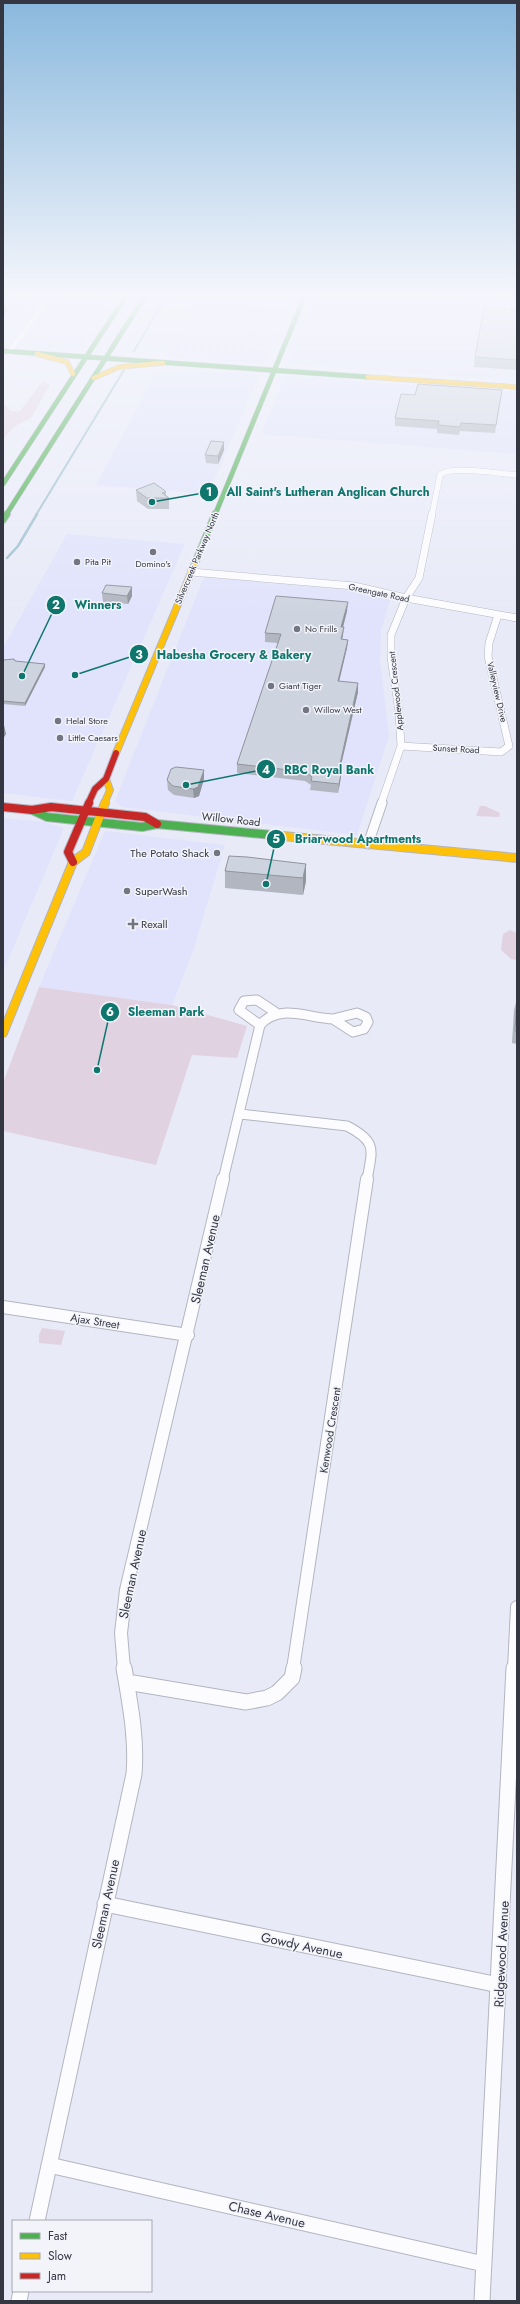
<svg xmlns="http://www.w3.org/2000/svg" width="520" height="2304" font-family="Jost,sans-serif">
  <style>
    .built { fill: #e0e3fb }
    .green { fill: #e1d2e1 }
    .lines { fill: none; stroke-linecap: round; stroke-linejoin: round }
    .stream-far1 { stroke: #9abfcc; stroke-width: 2 }
    .stream { stroke: #9abfcc; stroke-width: 2.5 }
    .street-far4-casing { stroke: #b3b5c0; stroke-width: 6 }
    .street-far3-casing { stroke: #b3b5c0; stroke-width: 8 }
    .street-far2-casing { stroke: #b3b5c0; stroke-width: 11 }
    .street-far1-casing { stroke: #b3b5c0; stroke-width: 14 }
    .street-casing { stroke: #b3b5c0; stroke-width: 17 }
    .fast-far2-casing { stroke: #b3b5c0; stroke-width: 5.5 }
    .fast-far1-casing { stroke: #b3b5c0; stroke-width: 8 }
    .fast-casing { stroke: #b3b5c0; stroke-width: 10 }
    .slow-far2-casing { stroke: #b3b5c0; stroke-width: 5.5 }
    .slow-far1-casing { stroke: #b3b5c0; stroke-width: 8 }
    .slow-casing { stroke: #b3b5c0; stroke-width: 10 }
    .jam-far1-casing { stroke: #b3b5c0; stroke-width: 8 }
    .jam-casing { stroke: #b3b5c0; stroke-width: 10 }
    .street-far4 { stroke: #fcfcfe; stroke-width: 5.5 }
    .street-far3 { stroke: #fcfcfe; stroke-width: 7 }
    .street-far2 { stroke: #fcfcfe; stroke-width: 9 }
    .street-far1 { stroke: #fcfcfe; stroke-width: 12 }
    .street { stroke: #fcfcfe; stroke-width: 15 }
    .fast-far2 { stroke: #4caf50; stroke-width: 4.5 }
    .fast-far1 { stroke: #4caf50; stroke-width: 6 }
    .fast { stroke: #4caf50; stroke-width: 8 }
    .slow-far2 { stroke: #ffc107; stroke-width: 4.5 }
    .slow-far1 { stroke: #ffc107; stroke-width: 6 }
    .slow { stroke: #ffc107; stroke-width: 8 }
    .jam-far1 { stroke: #c62828; stroke-width: 6 }
    .jam { stroke: #c62828; stroke-width: 8 }
    .rail { stroke: #d4d5d9; stroke-width: 1.5; stroke-dasharray: 4 2; stroke-linecap: butt }
    .wall { fill: #b1b6c0 }
    .shaded-wall { fill: #90949c }
    .building { fill: #ced4df; stroke: #90949c }
    .poi-dot { fill: #737582; stroke: #f3f4fa; stroke-width: 1.5 }
    .labels { text-anchor: middle; stroke-width: 3; stroke-linejoin: round; paint-order: stroke }
    .far-street-label { font-size: 9px; fill: #343642; stroke: #f3f4fa }
    .far-poi-label { font-size: 9px; fill: #343642; stroke: #f3f4fa; text-anchor: start }
    .street-label { font-size: 11px; fill: #343642; stroke: #f3f4fa }
    .poi-label { font-size: 11px; fill: #343642; stroke: #f3f4fa; text-anchor: start }
    .near-street-label { font-size: 13px; fill: #343642; stroke: #f3f4fa }
    .leader { fill: none; stroke: #0f766e; stroke-width: 1.5 }
    .callout-dot { fill: #0f766e; stroke: #f3f4fa; stroke-width: 1.5 }
    .mark-label { font-size: 12px; text-anchor: middle; font-weight: bold; fill: #fff }
    .callout-label { font-size: 12px; text-anchor: middle; font-weight: bold; fill: #0f766e; stroke: #f3f4fa; stroke-width: 3; stroke-linejoin: round; paint-order: stroke }
  </style>
  <rect width="100%" height="100%" fill="#e8eaf8"/>
  <path class="built" d="M3,293h111l-37,57 -56,-4 37,-51 -16,-2 -39,53z
    M315,293h202v88l-231,-17z
    M196,303l93,6 -24,55 -99,-7z
    M247,372l13,2 -52,120 -112,-9 60,-112z
    M285,376l232,16v62l-256,-20z
    M67,534l118,10 -113,257 -69,-8v-145z
    M204,577l151,14 35,9 -9,31 -1,29 9,76 -32,99 -235,-28 -7,-6z
    M3,818l41,4 20,6 -59,139 -2,-1z
    M105,831l120,14 -32,106 -21,54 -133,-18z"/>
  <path class="green" d="M43,381l7,4 -19,33 -16,8 -12,13v-36l8,8h9z
    M480,806h5l15,7 -1,4 -23,-1z
    M510,930l7,3v27l-6,-1 -10,-9 2,-16z
    M39,987l133,18 75,21 -10,32 -45,-3 -36,110 -153,-34v-48z
    M42,1328l23,3 -4,14 -22,-2v-8z"/>
  <g class="lines">
    <path class="stream-far1" d="M134,351l34,-58
      M36,515l88,-145"/>
    <path class="stream" d="M7,558l11,-12 19,-32"/>
    <g class="street-far4-casing">
      <path id="street-far4" d="M9,352l44,-59
        M432,515l8,-40c10,-10 61,-1 77,0"/>
    </g>
    <g class="street-far3-casing">
      <path id="street-far3" d="M191,572l163,14 52,12 111,20
        M401,746l100,6 8,-6 -21,-90 1,-13 9,-28
        M381,804l20,-58 -2,-34 -8,-55v-22l15,-37 13,-20 13,-64"/>
    </g>
    <g class="street-far2-casing">
      <path id="street-far2" d="M368,844l14,-41
        M357,1013l9,4 2,5 -4,7 -11,3 -20,-13z
        M260,1025l-21,-15 5,-9 13,-1 18,12
        M240,1114l107,12c31,16 25,24 20,54
        M223,1180l37,-155c19,-22 48,-7 73,-6"/>
    </g>
    <g class="street-far1-casing">
      <path id="street-far1" d="M3,1307l185,28
        M124,1669l-3,-36 5,-43 97,-411
        M293,1669l74,-490
        M514,1669l3,-62"/>
    </g>
    <g class="street-casing">
      <path id="street" d="M127,1682l119,20 21,-4 10,-5 15,-15 2,-10
        M105,1904l394,81
        M49,2165l435,99
        M37,2221l97,-447c3,-36 -4,-70 -10,-106
        M19,2301l2,-10
        M482,2301l32,-633"/>
    </g>
    <g class="fast-far2-casing">
      <path id="fast-far2" d="M3,351l365,26
        M3,484l125,-191
        M6,515l141,-222
        M215,515l91,-222"/>
    </g>
    <g class="fast-far1-casing">
      <path id="fast-far1" d="M3,520l4,-6
        M196,561l19,-47"/>
    </g>
    <g class="fast-casing">
      <path id="fast" d="M32,810l15,7 95,10 15,-3 115,11"/>
    </g>
    <g class="slow-far2-casing">
      <path id="slow-far2" d="M37,354l30,8 6,12
        M368,377l149,10
        M94,378l25,-11 44,-4"/>
    </g>
    <g class="slow-far1-casing">
      <path id="slow-far1" d="M116,753l80,-192
        M104,804l6,-14 -4,-11"/>
    </g>
    <g class="slow-casing">
      <path id="slow" d="M272,835l245,23
        M3,1033l70,-171 13,-10 19,-49"/>
    </g>
    <g class="jam-far1-casing">
      <path id="jam-far1" d="M88,804l7,-15 11,-10 10,-26"/>
    </g>
    <g class="jam-casing">
      <path id="jam" d="M3,807l29,3 19,-3 94,10 12,7
        M73,862l-5,-10 21,-49"/>
    </g>
    <use href="#street-far4" class="street-far4"/>
    <use href="#street-far3" class="street-far3"/>
    <use href="#street-far2" class="street-far2"/>
    <use href="#street-far1" class="street-far1"/>
    <use href="#street" class="street"/>
    <use href="#fast-far2" class="fast-far2"/>
    <use href="#fast-far1" class="fast-far1"/>
    <use href="#fast" class="fast"/>
    <use href="#slow-far2" class="slow-far2"/>
    <use href="#slow-far1" class="slow-far1"/>
    <use href="#slow" class="slow"/>
    <use href="#jam-far1" class="jam-far1"/>
    <use href="#jam" class="jam"/>
    <path class="rail" d="M385,293l132,8"/>
  </g>
  <path class="wall" d="M433,293h17v1z
    M517,310v60l-43,-3 1,-10z
    M502,390l-7,43 -35,-2 -1,4 -22,-2v-4l-42,-3v-8l20,-23z
    M224,442v8l-6,14 -12,-1 -1,-8z
    M136,490l30,2v3l3,3v11h-21l-11,-8z
    M132,587v9l-4,8 -25,-2 -1,-9z
    M347,611l-4,16v8l-1,4 6,1 -1,8 -8,34 19,1v9l-19,82h2l-1,9 -2,10 -28,-3 1,-5 -6,-4 -68,-8v-9l41,-121 -13,-1v-9z
    M3,660l12,1 30,3v3l-20,39 -22,-2z
    M204,779l-5,17 -5,2 -20,-3 -6,-5 -1,-10z
    M306,864v17l-3,14 -78,-7v-17z
    M517,998v46l-5,-1 2,-33z"/>
  <path class="shaded-wall" d="M6,304l1,7 -4,6v-9z
    M224,442v8l-6,14v-8z
    M132,587v9l-4,8 -1,-8z
    M348,602l-1,9 -6,24v-8z
    M344,627l-1,8 -3,13 1,-9z
    M348,640l-1,8 -10,42 1,-9z
    M45,664v3l-20,39v-3z
    M358,683v9l-21,90 1,-9z
    M4,725l2,9 -3,5v-12z
    M204,770v9l-5,17 -5,2 -1,-9z
    M341,774l-1,9 -2,10 1,-9z
    M306,864v17l-3,14v-17z"/>
  <path class="building" d="M3,304h3l-3,4z
    M484,308l33,2v50l-42,-3z
    M418,384l84,6 -6,35 -35,-2 -1,4 -22,-2 1,-4 -44,-3 6,-24 14,1z
    M211,441l13,1 -6,14 -13,-1z
    M154,483l10,7 2,2 -4,1 7,5h-22l-11,-8z
    M106,585l26,2 -5,9 -25,-3z
    M276,596l72,6 -7,25h3l-3,12 7,1 -10,41 20,2 -20,90 3,1 -2,10 -28,-3 1,-4 -6,-5 -69,-8 44,-130 -16,-1z
    M14,659l1,2 30,3 -20,39 -22,-2v-41z
    M176,767l28,3 -6,17 -5,2 -20,-3 -6,-6 4,-11z
    M229,856l18,1 59,7 -3,14 -78,-7z
    M517,998v34l-2,-1z"/>
  <linearGradient id="sky" x2="0" y2="1"><stop stop-color="#89b8dd"/><stop offset="0.48" stop-color="#f5f6fc"/><stop offset="1" stop-color="#f5f6fc" stop-opacity="0"/></linearGradient>
  <rect width="520" height="615" fill="url(#sky)"/>
  <g class="poi-dot">
    <circle cx="153" cy="552" r="4"/>
    <circle cx="77" cy="562" r="4"/>
    <circle cx="297" cy="629" r="4"/>
    <circle cx="271" cy="686" r="4"/>
    <circle cx="306" cy="710" r="4"/>
    <circle cx="58" cy="721" r="4"/>
    <circle cx="60" cy="738" r="4"/>
    <circle cx="217" cy="853" r="4"/>
    <circle cx="127" cy="891" r="4"/>
    <path d="M131 918h4v4h4v4h-4v4h-4v-4h-4v-4h4z"/>
  </g>
  <g class="labels">
    <g class="far-street-label">
      <text transform="translate(197 558) rotate(-67)" y="3">Silvercreek Parkway North</text>
      <text transform="translate(379 593) rotate(12)" y="3">Greengate Road</text>
      <text transform="translate(396 691) rotate(-96)" y="3">Applewood Crescent</text>
      <text transform="translate(497 692) rotate(77)" y="3">Valleyview Drive</text>
      <text transform="translate(456 749) rotate(3)" y="3">Sunset Road</text>
    </g>
    <g class="far-poi-label">
      <text x="85" y="565">Pita Pit</text>
      <text x="153" y="567" text-anchor="middle">Domino's</text>
      <text x="305" y="632">No Frills</text>
      <text x="279" y="689">Giant Tiger</text>
      <text x="314" y="713">Willow West</text>
      <text x="66" y="724">Helal Store</text>
      <text x="68" y="741">Little Caesars</text>
    </g>
    <g class="street-label">
      <text transform="translate(231 819) rotate(6)" y="4">Willow Road</text>
      <text transform="translate(95 1321) rotate(9)" y="4">Ajax Street</text>
      <text transform="translate(330 1430) rotate(-81)" y="4">Kenwood Crescent</text>
    </g>
    <g class="poi-label">
      <text x="209" y="857" text-anchor="end">The Potato Shack</text>
      <text x="135" y="895">SuperWash</text>
      <text x="141" y="928">Rexall</text>
    </g>
    <g class="near-street-label">
      <text transform="translate(205 1259) rotate(-77)" y="5">Sleeman Avenue</text>
      <text transform="translate(132 1574) rotate(-78)" y="5">Sleeman Avenue</text>
      <text transform="translate(105 1904) rotate(-78)" y="5">Sleeman Avenue</text>
      <text transform="translate(302 1945) rotate(12)" y="5">Gowdy Avenue</text>
      <text transform="translate(501 1954) rotate(-87)" y="5">Ridgewood Avenue</text>
      <text transform="translate(267 2214) rotate(13)" y="5">Chase Avenue</text>
    </g>
  </g>
  <path class="leader" d="M152 502L209 492M22 676L56 605M75 675L139 654M186 785L266 769M266 884L276 839M97 1070L110 1012"/>
  <g class="callout-dot">
    <circle cx="152" cy="502" r="4"/>
    <circle cx="22" cy="676" r="4"/>
    <circle cx="75" cy="675" r="4"/>
    <circle cx="186" cy="785" r="4"/>
    <circle cx="266" cy="884" r="4"/>
    <circle cx="97" cy="1070" r="4"/>
    <circle cx="209" cy="492" r="10"/>
    <circle cx="56" cy="605" r="10"/>
    <circle cx="139" cy="654" r="10"/>
    <circle cx="266" cy="769" r="10"/>
    <circle cx="276" cy="839" r="10"/>
    <circle cx="110" cy="1012" r="10"/>
  </g>
  <g class="mark-label">
    <text x="209" y="496">1</text>
    <text x="56" y="609">2</text>
    <text x="139" y="659">3</text>
    <text x="266" y="774">4</text>
    <text x="276" y="843">5</text>
    <text x="110" y="1016">6</text>
  </g>
  <g class="callout-label">
    <text x="328" y="496">All Saint's Lutheran Anglican Church</text>
    <text x="98" y="609">Winners</text>
    <text x="234" y="659">Habesha Grocery &amp; Bakery</text>
    <text x="329" y="774">RBC Royal Bank</text>
    <text x="358" y="843">Briarwood Apartments</text>
    <text x="166" y="1016">Sleeman Park</text>
  </g>
  <rect width="520" height="2304" fill="none" stroke="#343642" stroke-width="8"/>
  <rect x="12" y="2220" width="140" height="72" fill="#f3f4fa" stroke="#a7a8b0"/>
  <rect x="20" y="2233" width="20" height="6" fill="#4caf50" stroke="#a7a8b0"/>
  <text x="48" y="2240" font-size="12" fill="#343642">Fast</text>
  <rect x="20" y="2253" width="20" height="6" fill="#ffc107" stroke="#a7a8b0"/>
  <text x="48" y="2260" font-size="12" fill="#343642">Slow</text>
  <rect x="20" y="2273" width="20" height="6" fill="#c62828" stroke="#a7a8b0"/>
  <text x="48" y="2280" font-size="12" fill="#343642">Jam</text>
</svg>
